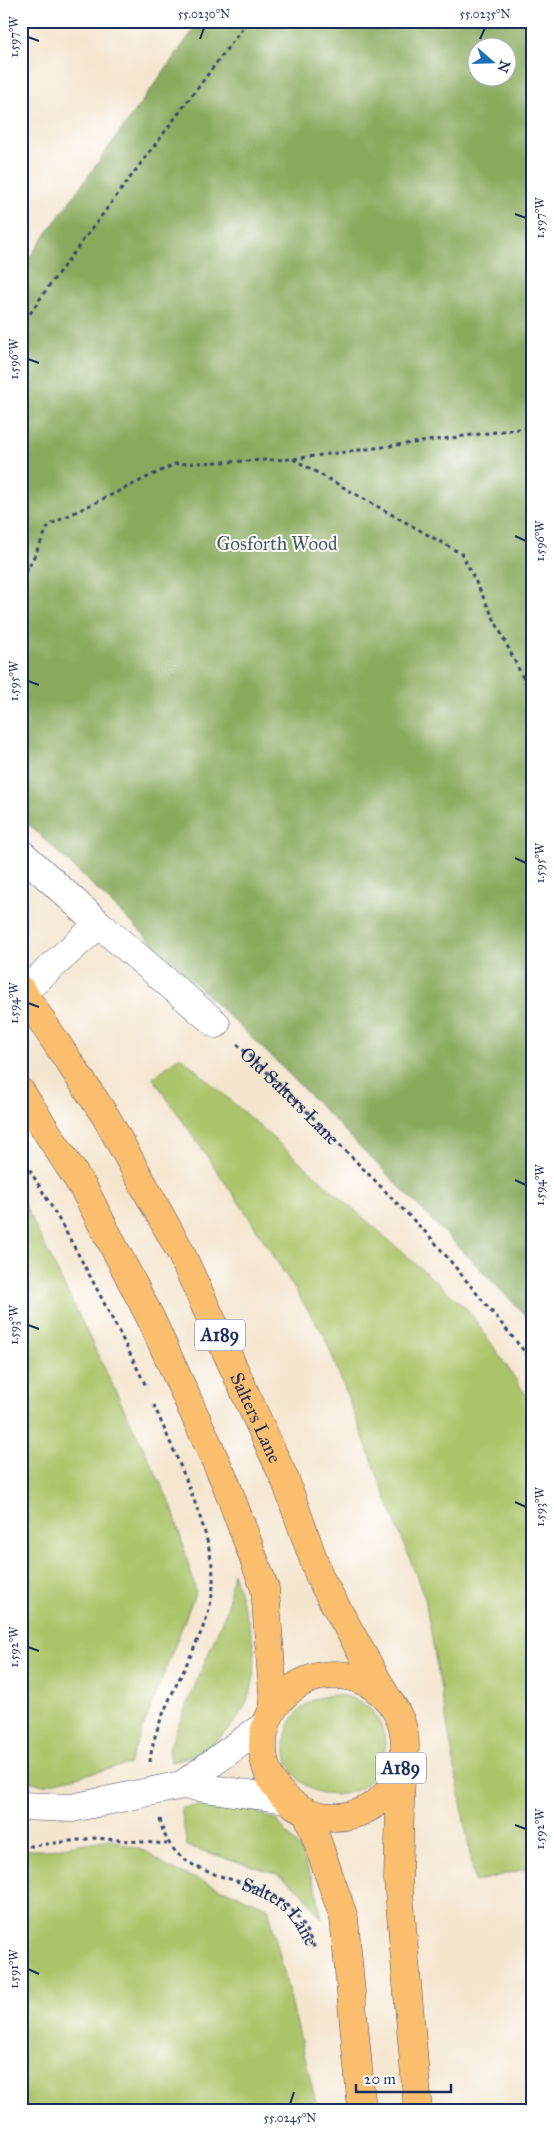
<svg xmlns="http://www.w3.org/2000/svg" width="554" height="2131" font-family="'IM FELL Great Primer',serif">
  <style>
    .green { fill: #acc469; stroke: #647a64 }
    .forest { fill: #89aa5d; stroke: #526c5e; fill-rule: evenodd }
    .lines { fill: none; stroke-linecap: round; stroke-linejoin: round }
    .minor-casing { stroke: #3c4a6f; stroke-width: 29 }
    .primary-casing { stroke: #3c4a6f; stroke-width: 29 }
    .path { stroke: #3c4a6f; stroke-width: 3; stroke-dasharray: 4 4; stroke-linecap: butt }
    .minor { stroke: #fff; stroke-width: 28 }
    .primary { stroke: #fbbe6e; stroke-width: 28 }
    .ticks { fill: none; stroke: #1b2f5e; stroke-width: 2 }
    .labels { text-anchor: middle; stroke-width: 4; stroke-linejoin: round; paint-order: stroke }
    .shield { fill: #fff; stroke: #5f6d8e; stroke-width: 1 }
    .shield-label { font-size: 18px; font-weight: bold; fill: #1b2f5e }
    .park-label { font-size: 19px; fill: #465c61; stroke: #fff }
    .street-label { font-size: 19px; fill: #1b2f5e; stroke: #fff }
    .neatline { fill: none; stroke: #1b2f5e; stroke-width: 2 }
    .ticks-label { font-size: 12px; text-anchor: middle; fill: #1b2f5e }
  </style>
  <rect width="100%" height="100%" fill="#fff"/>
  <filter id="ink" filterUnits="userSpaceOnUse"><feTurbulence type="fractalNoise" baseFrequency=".02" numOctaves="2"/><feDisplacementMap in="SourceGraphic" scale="10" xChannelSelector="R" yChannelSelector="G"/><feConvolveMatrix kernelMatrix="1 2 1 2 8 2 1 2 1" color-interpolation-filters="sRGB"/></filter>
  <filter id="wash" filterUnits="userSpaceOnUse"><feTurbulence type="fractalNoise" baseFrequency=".0096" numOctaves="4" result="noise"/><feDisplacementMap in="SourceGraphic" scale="20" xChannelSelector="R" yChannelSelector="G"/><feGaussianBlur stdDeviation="1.12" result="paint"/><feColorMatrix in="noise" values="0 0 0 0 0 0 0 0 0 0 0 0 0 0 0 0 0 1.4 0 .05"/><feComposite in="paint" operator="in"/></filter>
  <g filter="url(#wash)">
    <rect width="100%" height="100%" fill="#f4e5ce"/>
    <path class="green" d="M180,1056l289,255 64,94v462l-58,15 -50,-283 -101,-264 -78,-122 -93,-135z
      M21,1197l151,310 24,84 -67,173 -85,21 -23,-6z
      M233,1572c7,25 18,52 21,78 6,57 -30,98 -83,112l-2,-14 58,-139z
      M285 1745a50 50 0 1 1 100 0a50 50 0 1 1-100 0Z
      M210,1804l35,3 32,14 23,29 16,38 6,31 -21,-28 -23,-17 -91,-28 -6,-38z
      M109,1839l38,13 22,16 99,39 50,203h-297v-260h23z"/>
    <path class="forest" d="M200,21h333v1302l-254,-259 -258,-247v-548zM476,48h30v30h-30z"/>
  </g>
  <g filter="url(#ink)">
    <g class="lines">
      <g class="minor-casing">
        <path id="minor" d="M21,853l78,71 117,100
          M21,994l78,-70
          M182,1785l84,-61
          M21,1806l51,2 110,-23 104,14"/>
      </g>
      <g class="primary-casing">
        <g id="primary">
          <path id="s3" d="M21,990l85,127 74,134 106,231 34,96 66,118"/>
          <path d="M21,1092l63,97 67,130 75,165 39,105 9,118"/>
          <circle cx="334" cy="1746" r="71"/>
          <path d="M401,1772l-3,108 20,230"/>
          <path d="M307,1812l37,106 18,192"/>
        </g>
      </g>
      <g class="path">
        <path d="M21,327l27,-40 200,-266"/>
        <path d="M293,459l169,95 71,144"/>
        <path d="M21,561l7,8"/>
        <path d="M21,579l7,-10 21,-44 126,-61 117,-5 241,-32"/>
        <path id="s1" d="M237,1044l51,48 145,148 100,122"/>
        <path d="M21,1156c47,75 87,153 126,232"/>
        <path d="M150,1762c3,-38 30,-82 45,-116 10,-22 19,-45 18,-69 -2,-50 -39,-124 -59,-172"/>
        <path id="s2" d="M160,1819c12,63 80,52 122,82 16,12 25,30 33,48"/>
        <path d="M21,1845l11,1 62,-8 73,6"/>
      </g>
      <use href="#minor" class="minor"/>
      <use href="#primary" class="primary"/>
    </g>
  </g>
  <path class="ticks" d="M28,37l11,4M200,39l4,-11M480,39l5,-11M515,214l11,4M28,359l11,4M515,536l11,5M28,681l11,4M515,858l11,5M28,1003l11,4M515,1180l11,5M28,1325l11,4M515,1502l11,5M28,1647l11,4M515,1825l11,4M28,1969l11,5M290,2104l4,-12"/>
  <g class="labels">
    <g class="shield">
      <rect x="195" y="1319.5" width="50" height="31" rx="4"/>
      <rect x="376" y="1752.5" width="50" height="31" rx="4"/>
    </g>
    <g class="shield-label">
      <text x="220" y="1341">A189</text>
      <text x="401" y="1774">A189</text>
    </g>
    <g class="park-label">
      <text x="277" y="550">Gosforth Wood</text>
    </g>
    <g class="street-label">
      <text dy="7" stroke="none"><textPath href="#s1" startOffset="74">Old Salters Lane</textPath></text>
      <text dy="7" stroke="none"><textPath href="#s3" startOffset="489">Salters Lane</textPath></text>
      <text dy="7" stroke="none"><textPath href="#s2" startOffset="160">Salters Lane</textPath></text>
    </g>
  </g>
  <rect width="554" height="2131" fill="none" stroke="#fff" stroke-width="55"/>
  <g transform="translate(492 62) rotate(110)"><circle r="24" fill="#ffffff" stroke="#a4acbf"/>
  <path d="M0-4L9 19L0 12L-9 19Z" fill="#1f6fb2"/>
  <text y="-8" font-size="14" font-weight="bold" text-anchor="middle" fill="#1b2f5e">N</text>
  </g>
  <path d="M356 2084v8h95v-8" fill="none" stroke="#1b2f5e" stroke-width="2.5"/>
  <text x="364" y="2084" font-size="15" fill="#1b2f5e" stroke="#ffffff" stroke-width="4" paint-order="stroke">20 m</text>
  <rect x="28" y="28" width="498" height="2076" class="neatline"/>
  <g class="ticks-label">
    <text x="204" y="18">55.0230°N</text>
    <text x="485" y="18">55.0235°N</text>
    <text transform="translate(14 37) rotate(-90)" y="4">1.597°W</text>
    <text transform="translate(540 218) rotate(-90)" y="4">1.597°W</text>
    <text transform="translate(14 359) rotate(-90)" y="4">1.596°W</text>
    <text transform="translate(540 541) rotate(-90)" y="4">1.596°W</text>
    <text transform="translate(14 681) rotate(-90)" y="4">1.595°W</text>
    <text transform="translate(540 863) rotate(-90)" y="4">1.595°W</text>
    <text transform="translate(14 1003) rotate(-90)" y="4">1.594°W</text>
    <text transform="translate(540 1185) rotate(-90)" y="4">1.594°W</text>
    <text transform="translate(14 1325) rotate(-90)" y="4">1.593°W</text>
    <text transform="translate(540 1507) rotate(-90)" y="4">1.593°W</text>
    <text transform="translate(14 1647) rotate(-90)" y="4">1.592°W</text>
    <text transform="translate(540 1829) rotate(-90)" y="4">1.592°W</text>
    <text transform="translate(14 1969) rotate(-90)" y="4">1.591°W</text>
    <text x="290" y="2122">55.0245°N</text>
  </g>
</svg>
